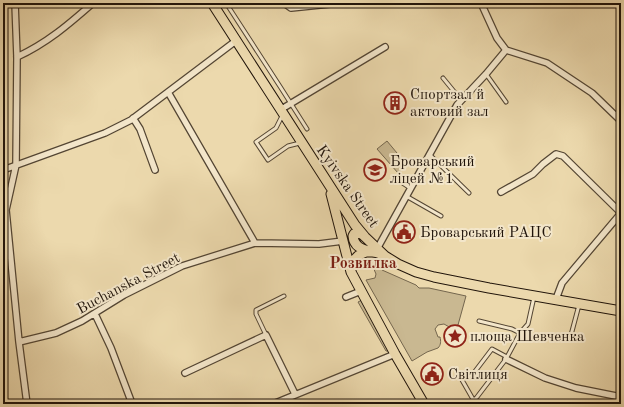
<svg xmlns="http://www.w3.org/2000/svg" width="624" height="407" font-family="'Old Standard TT',serif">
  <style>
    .green { fill: #c9b891; stroke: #74664e }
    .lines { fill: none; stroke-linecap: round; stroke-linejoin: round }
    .service-casing { stroke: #534533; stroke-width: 5 }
    .minor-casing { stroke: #534533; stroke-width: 8 }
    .primary-casing { stroke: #20140a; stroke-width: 11 }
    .service { stroke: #f3e6ca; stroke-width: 3 }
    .minor { stroke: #f3e6ca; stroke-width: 5.5 }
    .primary { stroke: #ecd9ad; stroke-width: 9 }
    .labels { text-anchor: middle; stroke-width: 4; stroke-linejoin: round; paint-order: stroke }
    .poi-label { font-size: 15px; fill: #20140a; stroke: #f3e6ca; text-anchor: start }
    .street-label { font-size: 15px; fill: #20140a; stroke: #f3e6ca }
    .neighbourhood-label { font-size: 16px; font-weight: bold; fill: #7a1f14; stroke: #f3e6ca }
  </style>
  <rect width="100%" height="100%" fill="#ecd9ad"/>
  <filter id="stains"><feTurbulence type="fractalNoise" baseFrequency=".005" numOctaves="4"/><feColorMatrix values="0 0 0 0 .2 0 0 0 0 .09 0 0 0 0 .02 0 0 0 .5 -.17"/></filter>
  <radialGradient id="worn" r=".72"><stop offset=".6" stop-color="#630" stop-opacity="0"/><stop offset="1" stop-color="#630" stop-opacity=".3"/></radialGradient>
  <path class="green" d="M387,141l20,24 -9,8 -21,-24z
    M376,264l6,6 34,15 3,3h10l37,8 -8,29 -7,3 -7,-4 -6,1 -3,4 3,8h2c1,4 1,8 -2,11l-11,4 -15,9 -46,-81 9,-2 1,-4 -3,-7z
    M362,300l29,51h-5l-28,-49z"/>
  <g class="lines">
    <g class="service-casing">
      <path id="service" d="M226,3l55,85 26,41
        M486,74l20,28
        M443,78l18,22
        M282,116l-6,12 -20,14 12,18 20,-14 12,-3
        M429,154l40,39
        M395,182l3,-2 12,8
        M406,196l35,20
        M479,321l33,8 8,4
        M266,335l-10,-21v-4l28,-14
        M571,335l8,-30
        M474,401l-12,-21 11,-6 19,-25 15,8
        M470,404l7,-7 29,-38 14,-26 8,-9 6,-27"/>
    </g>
    <g class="minor-casing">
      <path id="minor" d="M15,3l2,54 -1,108 -10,45 13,132 8,62
        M284,3l7,5 49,-5
        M481,3l16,35 9,12 41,13 45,30 29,28
        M17,57c30,-14 51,-32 76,-54
        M168,92l87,151
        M280,110l105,-63
        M133,118l7,11 15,41
        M3,170l102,-37 26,-13 106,-80
        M501,192l32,-18 10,-10 13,-10 7,2 58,57
        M377,249l80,-144 29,-31 20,-24
        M346,297l15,-6
        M556,299l6,-16 59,-70
        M95,314l16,34 20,53
        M19,342l37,-9 26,-12 42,-26 58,-29 73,-23 64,1 24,-3
        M506,359l39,19 31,10 45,9
        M185,373l81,-38 29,59
        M273,404l122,-50"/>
    </g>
    <g class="primary-casing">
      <path id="primary" d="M212,3l143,222 10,12 20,19 13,8 18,8 18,5 55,11 132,23
        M331,194l20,78 44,82 29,50
        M364,236l-4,-3 -6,1 -1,2c1,11 9,13 18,16
        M351,270c2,-17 17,-22 32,-15"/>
    </g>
    <use href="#service" class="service"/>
    <use href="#minor" class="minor"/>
    <use href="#primary" class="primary"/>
  </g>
  <defs>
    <g id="building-ring" transform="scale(1.15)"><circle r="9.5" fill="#f3e6ca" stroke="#8f2418" stroke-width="1.5"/><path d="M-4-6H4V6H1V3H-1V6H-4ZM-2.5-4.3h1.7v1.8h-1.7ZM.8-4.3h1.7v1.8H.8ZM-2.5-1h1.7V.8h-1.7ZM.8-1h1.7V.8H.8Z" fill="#8f2418"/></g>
    <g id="school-ring" transform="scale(1.15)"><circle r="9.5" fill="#f3e6ca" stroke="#8f2418" stroke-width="1.5"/><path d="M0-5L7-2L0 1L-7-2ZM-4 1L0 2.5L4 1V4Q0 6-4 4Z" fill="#8f2418"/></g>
    <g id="civic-ring" transform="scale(1.15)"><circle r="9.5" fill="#f3e6ca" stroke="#8f2418" stroke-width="1.5"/><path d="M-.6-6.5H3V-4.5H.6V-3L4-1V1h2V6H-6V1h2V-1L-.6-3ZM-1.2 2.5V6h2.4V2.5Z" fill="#8f2418"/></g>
    <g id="sight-ring" transform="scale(1.15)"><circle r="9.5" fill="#f3e6ca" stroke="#8f2418" stroke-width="1.5"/><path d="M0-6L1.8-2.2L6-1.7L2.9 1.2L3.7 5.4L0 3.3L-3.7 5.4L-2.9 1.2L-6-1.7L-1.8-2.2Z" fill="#8f2418"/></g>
  </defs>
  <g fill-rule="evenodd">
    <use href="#building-ring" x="395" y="103"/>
    <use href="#school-ring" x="375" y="170"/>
    <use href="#civic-ring" x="404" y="232"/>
    <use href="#sight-ring" x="455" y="336"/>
    <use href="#civic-ring" x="432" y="374"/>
  </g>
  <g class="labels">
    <g class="poi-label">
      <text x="410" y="99">Спортзал й<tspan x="410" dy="17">актовий зал</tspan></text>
      <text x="390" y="166">Броварський<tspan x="390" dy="17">ліцей №1</tspan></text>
      <text x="420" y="237">Броварський РАЦС</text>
      <text x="470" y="341">площа Шевченка</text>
      <text x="448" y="379">Світлиця</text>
    </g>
    <g class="street-label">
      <text transform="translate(348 186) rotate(55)" y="5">Kyivska Street</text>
      <text transform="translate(128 283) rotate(-28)" y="5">Buchanska Street</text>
    </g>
    <g class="neighbourhood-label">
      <text x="363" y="268">Розвилка</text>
    </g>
  </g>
  <rect width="624" height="407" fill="none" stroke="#ecd9ad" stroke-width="16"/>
  <rect x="4" y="4" width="616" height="399" fill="none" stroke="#20140a" stroke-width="2"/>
  <rect x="8" y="8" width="608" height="391" fill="none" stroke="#20140a"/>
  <rect width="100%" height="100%" filter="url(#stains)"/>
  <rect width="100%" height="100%" fill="url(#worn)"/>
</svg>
